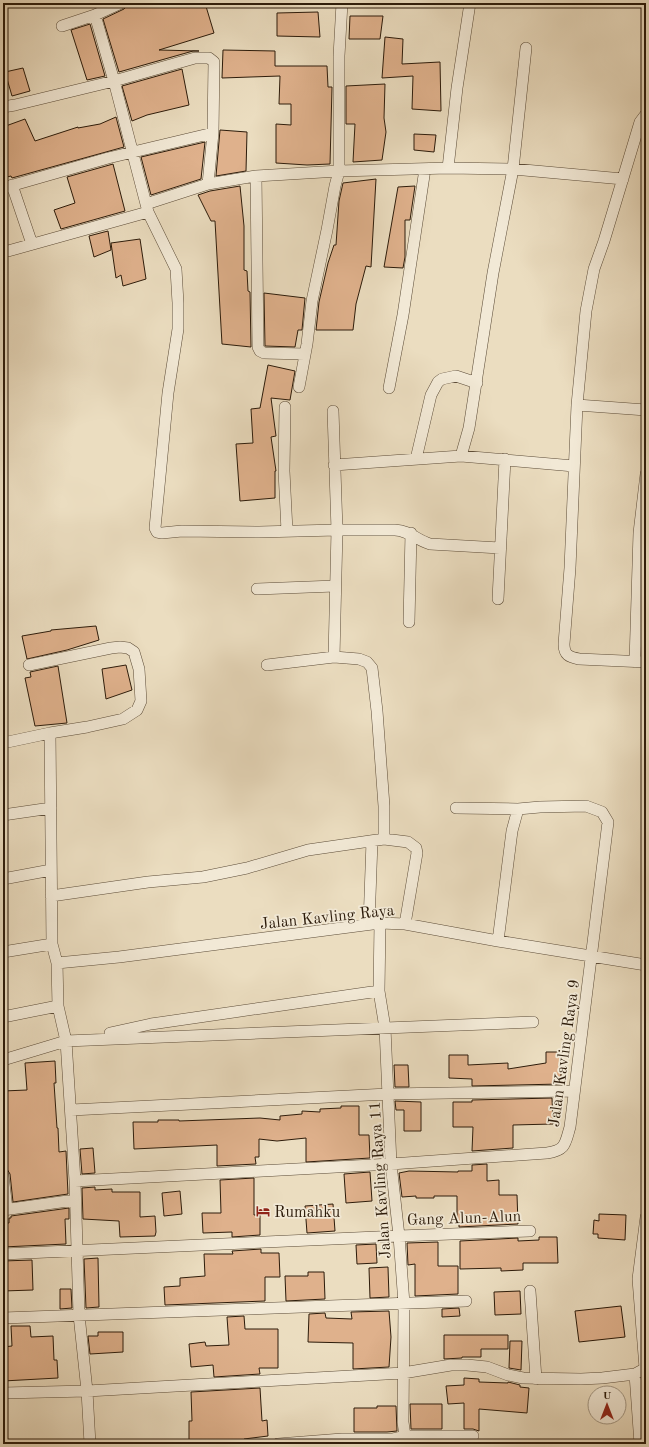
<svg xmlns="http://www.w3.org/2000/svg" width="649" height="1447" font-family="'Old Standard TT',serif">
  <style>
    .building { fill: #dfb18c; stroke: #2c1b0a }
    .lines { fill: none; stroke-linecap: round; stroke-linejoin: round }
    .street-casing { stroke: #5c4c38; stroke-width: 12 }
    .street { stroke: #f2e9d6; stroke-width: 11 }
    .labels { text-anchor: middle; stroke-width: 3.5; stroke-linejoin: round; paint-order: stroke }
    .street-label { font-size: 16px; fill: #2c1b0a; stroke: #f2e9d6 }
    .poi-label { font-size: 16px; fill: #2c1b0a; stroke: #f2e9d6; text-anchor: start }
  </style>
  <rect width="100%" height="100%" fill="#ebddc0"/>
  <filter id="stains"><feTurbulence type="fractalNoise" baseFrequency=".005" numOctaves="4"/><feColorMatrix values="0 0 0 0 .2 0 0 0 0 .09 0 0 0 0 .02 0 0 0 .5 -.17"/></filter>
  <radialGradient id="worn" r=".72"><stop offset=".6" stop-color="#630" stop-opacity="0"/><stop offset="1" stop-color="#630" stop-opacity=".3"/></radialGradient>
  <path class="building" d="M142,3h63l9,30 -55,17 40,1h-6l-74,21 -16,-53 21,-10 3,-3 2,1z
    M318,12l2,25 -43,-1v-23z
    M350,16h33l-3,23h-31z
    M90,24l15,52 -18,4 -16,-50z
    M385,37l18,2 -1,25 38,-2 1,49 -29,-2 1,-33 -31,2z
    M223,50l52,1v15h52l1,21h4l-2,77 -23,1 -31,-2v-39l15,1v-21h-12l1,-28 -58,2z
    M23,68l7,23 -18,5 -7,-24z
    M182,69l7,36 -42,10 -15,6 -10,-35z
    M385,84l-1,34 2,14 -4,28 -29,2 2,-38h-9v-38z
    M116,117l8,30 -112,31 -1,-2 -8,2v-51l22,-8 10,22 43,-14v1l22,-4z
    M220,130l27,2 -1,39 -30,5z
    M414,134l22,1 -2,17 -20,-2z
    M205,142l-4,37 -50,16 -10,-38z
    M113,164l12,47 -64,18 -7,-19 21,-7 -8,-26z
    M376,179l-5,88 -5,-1 -10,38 -3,26h-37l3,-28 9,-39 6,-18h2l3,-44 4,-18z
    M240,186l4,40v44l3,1 1,20 2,1 1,55 -29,-3 -7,-123h-4l-13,-26 12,-4z
    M415,186l-5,34h-5v37l-2,11 -19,-1 14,-80z
    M108,231l3,19 -17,7 -5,-21z
    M140,239l6,40 -23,7 -2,-11 -5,3 -5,-35z
    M264,293l41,5 -3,32h-4l-3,17 -30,-1z
    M268,365l27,6 -5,29 -19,-2 5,38 -5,1 5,34h-1v27l-35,3 -4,-57 17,-1 -2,-34 9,-1z
    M96,626l3,14 -32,10 -40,9 -5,-23 29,-5v-1z
    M126,665l6,25 -26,9 -4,-30z
    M58,666l9,57 -32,3 -10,-48 6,-1 -1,-5z
    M546,1052h15v32l-89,2v-7l-23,-1v-23h19v10l40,-2v6l38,-6z
    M55,1061l1,22h-2l3,45h1l1,24 7,-1 2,43 -55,8 -3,-28 -3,-5 -3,-29 -1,-49 24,-1 -2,-27z
    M394,1065h14l1,22h-14z
    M552,1098l1,26 -40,1v23l-41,3 1,-24h-20v-25h19v-2z
    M395,1101l26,1v29h-17v-21h-8z
    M341,1106h18v29h10l1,23 -64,4v-24l-29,3 -18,-2v18h-4l1,7 -39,2v-21l-83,4 -1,-27h25v-2h21v1l81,-3 20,2v-4l22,-2v-3l18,1v-3l21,-1z
    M93,1148l2,25 -13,1 -2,-25z
    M487,1164v17l12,-1v15h18l1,29 -59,3v-5h-2v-26h-23v2h-18v-2l-14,1 -3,-24 10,-2 49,1v-1h14v-6z
    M370,1172l2,29 -26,2 -2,-29z
    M254,1178v37h6v20l-28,2v-5l-29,1 -1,-20h19l-1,-33z
    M95,1187v3l17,-1v3h28v25l15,-1 1,16 -1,4 -35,1 -1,-16 -36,-2 -1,-31z
    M180,1191l2,23 -18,2 -2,-23z
    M333,1204l2,27 -28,2 -2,-27z
    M69,1208v11h-4l1,25 -63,3v-24h6v-5h2v-2z
    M599,1214l27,1 -1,25 -27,-2v-4h-5l1,-14 5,1z
    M539,1237h18l1,26h-35v7l-22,1v-3l-41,1v-28l58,-3v3l21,-1z
    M438,1242v24h20v28l-43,2v-32l-7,1 -1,-22z
    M376,1244l1,19 -20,1 -1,-19z
    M261,1249v4h18l1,24h-15v24l-100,4 -1,-18 16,-1v-8l25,-2 -1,-22h29l-1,-3z
    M98,1258l1,49 -13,1 -2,-49z
    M32,1260l1,30 -30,1v-30z
    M388,1267l1,30 -19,1 -1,-30z
    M308,1272h16l1,27 -39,2 -1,-25h23z
    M60,1289h11l1,19 -12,1z
    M520,1291l1,23 -26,1 -1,-23z
    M621,1306l4,31 -46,5 -4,-31z
    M459,1308l1,8 -18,1v-8z
    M389,1311l2,26 -2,30 -36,2v-26l-45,-1 1,-28 16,-1 1,5 26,1 -1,-7z
    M244,1316l1,13h33v39h-19l1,6 -46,3 -1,-12 -22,2 -2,-23 16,-2 1,4 23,-1 -2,-28z
    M11,1326h19l1,11 22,-1 1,24h3l1,18 -55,3v-34l9,-1z
    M98,1332h25v20l-33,2 -2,-18h10z
    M444,1335h64v14h-27v8h-19v1l-18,1z
    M510,1341h12l-1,29 -12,-2z
    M464,1378l15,1v3l29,1v-1l12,3v2l9,1 -2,25 -48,-4v22l-6,-2h-9v-26l-16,1 -2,-18 18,-1z
    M260,1388l2,33 5,-1 1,16 -24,3v3h-55v-21h3l-1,-29z
    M410,1404h32v25h-31z
    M377,1406h19l1,25 -10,1h-33v-24h23z"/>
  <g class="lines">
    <g class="street-casing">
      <path id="street" d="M95,15l19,66 32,123
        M62,26l33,-11 26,-12
        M3,107l12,-2 99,-24 81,-23h14l5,4 -1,71 -5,51
        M646,114l-6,8 -36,119 -10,28 -8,42 -9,94 -7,163 -6,76c0,11 5,13 15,15l67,3
        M448,168l9,-80 13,-85
        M256,176l2,171 2,4 4,2 41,1
        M12,185l20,59
        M3,188l105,-30 105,-25
        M148,212l28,57 2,34v26l-10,64 -13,135 2,4 5,1 20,-2 77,1 78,-2h58c16,1 21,10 35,14l70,4
        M8,251l140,-39 -2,-8 62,-20 48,-8 83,-5 109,-3 65,1 110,10
        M299,387l8,-43 5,-43 15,-71 8,-44 4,-15v-115l3,-53
        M389,388l14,-73 22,-146
        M577,405l69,5
        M285,407l-1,64 3,60
        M333,411l4,119 -3,127 25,2 8,3 5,6 5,43 7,95v33l24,3 8,6 1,5 -12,71
        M461,456l8,-28 24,-155 20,-104 13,-121
        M416,459l15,-64 7,-13 4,-3 14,-3 21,7
        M334,465l127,-9 113,10
        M257,589l78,-3
        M498,599l7,-140
        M409,622l2,-89
        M635,662l4,-129 7,-59
        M267,665l67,-8
        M50,733l2,211 5,19 1,43 8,35 9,140 4,134 8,76 3,53
        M3,743l47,-10 37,-6 36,-8 14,-9 4,-9 -2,-32 -5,-17 -6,-4 -8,-1 -9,1 -82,17
        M3,815l48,-7
        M3,879l48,-9
        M51,896l97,-14 55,-5 44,-9 61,-18 76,-11
        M380,923l-1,68 6,37 6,136 8,72 5,68 -1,118 2,14
        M369,924l3,-83
        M498,941l14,-110 6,-22
        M3,952l49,-8
        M57,963l62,-6 261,-34 25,1 93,17 148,24
        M3,1017l55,-11
        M110,1033l41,-9 228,-33
        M3,1060l63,-19 467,-19
        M71,1110l317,-16 186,-3
        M3,1175l4,34
        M75,1181l316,-17 156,-11c19,-3 18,-9 23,-26l38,-305 -6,-10 -16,-6 -46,1 -22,2 -62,-1
        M3,1210l72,-10
        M3,1254l396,-18 131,-5
        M530,1291l6,88
        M3,1318l463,-17
        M645,1368l-7,-89 8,-62
        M635,1374l5,70
        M3,1393l84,-2 316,-18 48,-8h16l20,2 21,8 15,3 58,1 21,-1 33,-4 11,-6
        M278,1444l64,-5h50l13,-3h68"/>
    </g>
    <use href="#street" class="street"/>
  </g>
  <defs>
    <g id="hotel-bare" transform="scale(1.08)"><path d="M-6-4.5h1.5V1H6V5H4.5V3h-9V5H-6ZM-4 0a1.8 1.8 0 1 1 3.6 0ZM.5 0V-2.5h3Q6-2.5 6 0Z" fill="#8f2418" stroke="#f2e9d6" stroke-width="2.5" paint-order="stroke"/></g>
  </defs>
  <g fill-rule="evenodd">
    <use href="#hotel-bare" x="263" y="1211"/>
  </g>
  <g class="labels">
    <g class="street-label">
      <text transform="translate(327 916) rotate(-6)" y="6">Jalan Kavling Raya</text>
      <text transform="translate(563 1053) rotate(-82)" y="6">Jalan Kavling Raya 9</text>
      <text transform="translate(379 1180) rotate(-94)" y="6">Jalan Kavling Raya 11</text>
      <text transform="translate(464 1217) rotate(-2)" y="6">Gang Alun-Alun</text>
    </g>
    <g class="poi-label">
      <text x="274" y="1217">Rumahku</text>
    </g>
  </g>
  <rect width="649" height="1447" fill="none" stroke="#ebddc0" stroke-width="16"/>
  <rect x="4" y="4" width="641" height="1439" fill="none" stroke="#2c1b0a" stroke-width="2"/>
  <rect x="8" y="8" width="633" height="1431" fill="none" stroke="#2c1b0a"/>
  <g transform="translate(607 1405)"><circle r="19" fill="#f2e9d6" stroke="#a39784"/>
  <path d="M0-3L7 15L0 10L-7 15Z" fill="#8f2418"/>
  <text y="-6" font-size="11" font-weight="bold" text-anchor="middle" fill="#2c1b0a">U</text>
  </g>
  <rect width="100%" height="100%" filter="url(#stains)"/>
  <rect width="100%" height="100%" fill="url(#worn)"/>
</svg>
